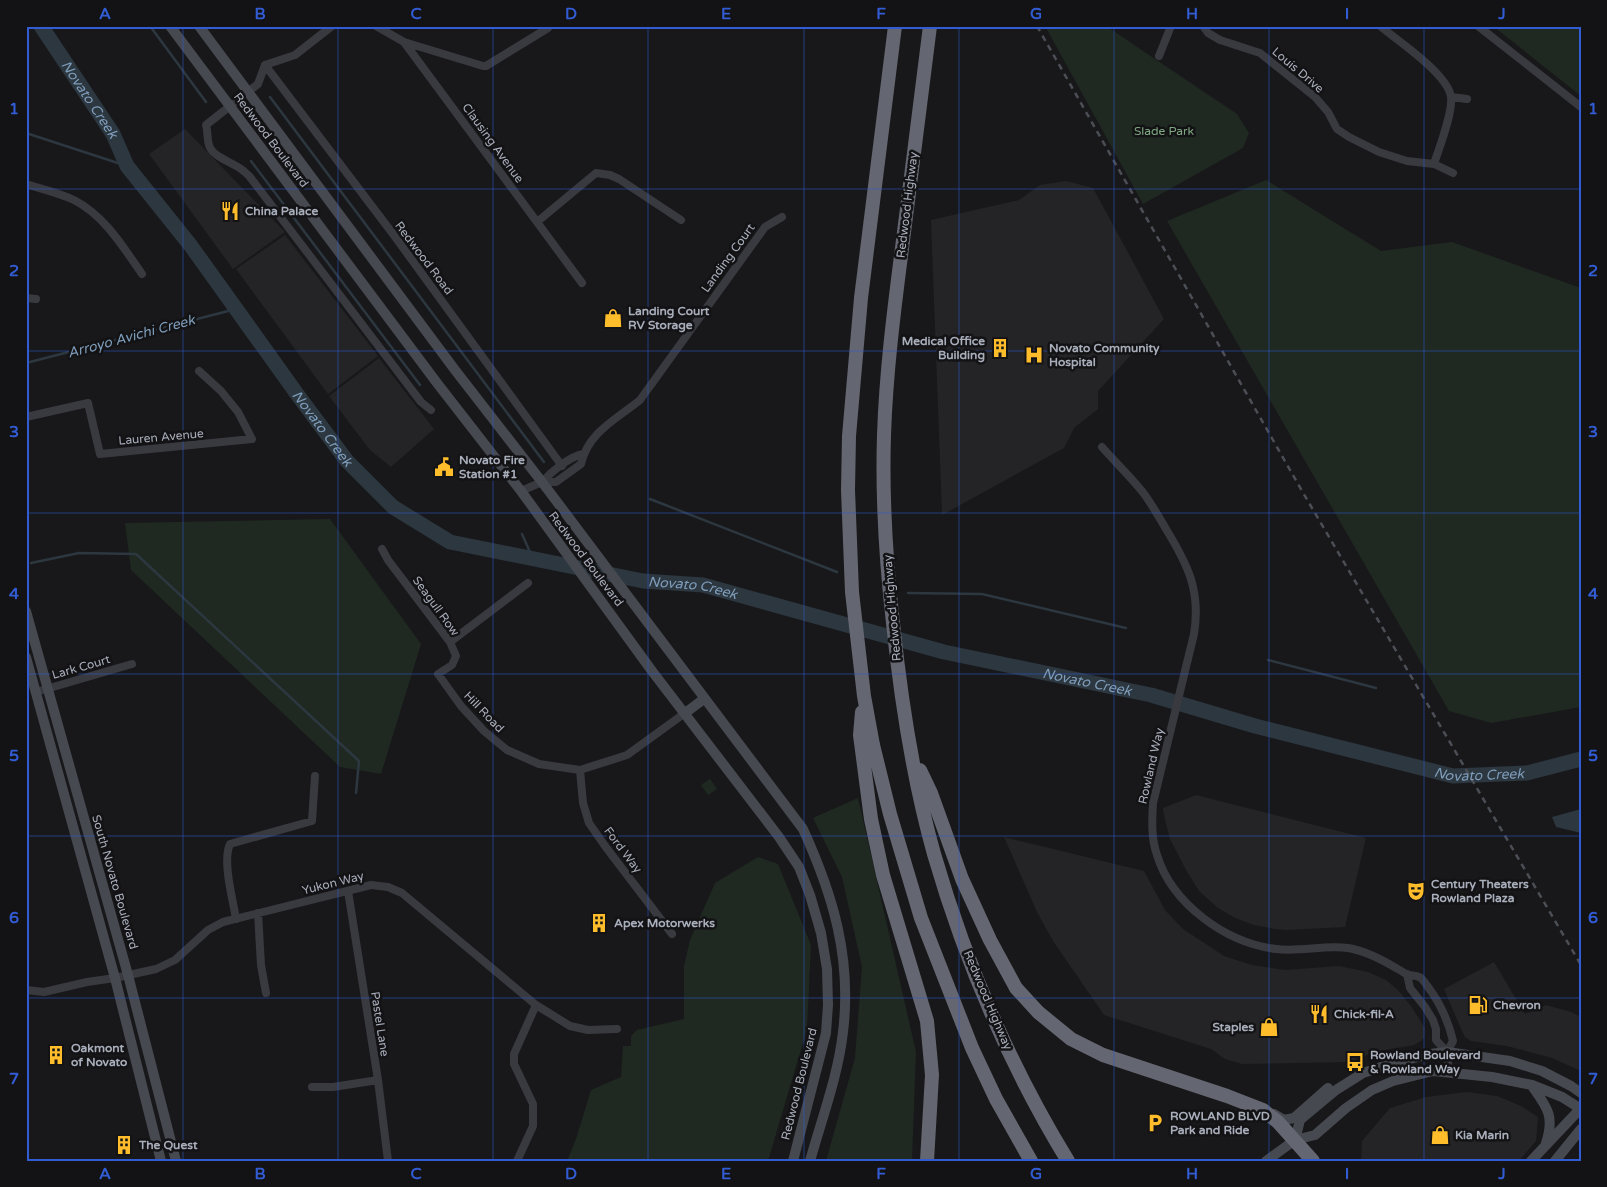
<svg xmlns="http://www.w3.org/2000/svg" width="1607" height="1187" font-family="'Varela Round',sans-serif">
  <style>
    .built { fill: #242427 }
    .green { fill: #1f2921 }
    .water { fill: #2c3740 }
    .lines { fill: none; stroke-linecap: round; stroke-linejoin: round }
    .stream { stroke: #2c3740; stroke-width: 2.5 }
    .river { stroke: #2c3740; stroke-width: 15 }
    .street { stroke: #393a40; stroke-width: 8 }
    .secondary { stroke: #464950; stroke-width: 10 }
    .highway { stroke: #646771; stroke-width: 14 }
    .rail { stroke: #4b4e55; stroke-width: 2.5; stroke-dasharray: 6 5; stroke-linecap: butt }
    .grid { fill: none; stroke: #325cd4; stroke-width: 1; stroke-opacity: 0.55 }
    .labels { text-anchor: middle; stroke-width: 5; stroke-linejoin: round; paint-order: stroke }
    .street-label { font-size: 12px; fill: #a9aebb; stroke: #131315 }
    .park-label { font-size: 12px; fill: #7fa882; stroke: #131315 }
    .poi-label { font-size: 12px; font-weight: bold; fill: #a9aebb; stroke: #131315; text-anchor: start }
    .water-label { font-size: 14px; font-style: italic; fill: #7e9cb9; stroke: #131315 }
    .neatline { fill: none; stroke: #325cd4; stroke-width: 2 }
    .grid-label { font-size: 16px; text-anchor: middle; font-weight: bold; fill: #325cd4 }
  </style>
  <rect width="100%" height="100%" fill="#18181a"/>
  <path class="built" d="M185,129l100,103 -52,37 -84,-115z
    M1066,181l27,7 71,131 -66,72v18l-24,19 -10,20 -122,67 -11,-295 88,-20 21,-15z
    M285,235l93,121 -50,38 -92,-125z
    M379,358l55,71 -43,38 -21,-17 -41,-54z
    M1196,795l170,43 -21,89 -58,3 -12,-1 -21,-4 -19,-7 -17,-10 -19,-17 -13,-21 -16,-31 -5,-19 -2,-12z
    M1004,837l140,34 21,39 18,19 41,27 28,9 33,5 54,-4 29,6 18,8 12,10 13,16 14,22 -1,10 -3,3 -7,4 -36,6 -30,11 -106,2 -17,-5 -14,-10 -107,-34 -51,-74 -16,-29z
    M1494,962l31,52 21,-9 25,7 10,5v54l-29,-13 -45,-12 -36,-5 -6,-4 -3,-6 -18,-42z
    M1467,1092l30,4 24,10 17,11 -2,24 -17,20h-158l1,-20 28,-33 36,-11z"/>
  <path class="green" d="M1045,26h61l131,88 12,19 -6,15 -100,56z
    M1493,26h88v70z
    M1266,180l115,71 71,-9 129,46v419l-90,16 -42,-12 -282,-490z
    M330,519l91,125 -40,130 -41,-7 -209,-197 -6,-47z
    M710,779l7,10 -9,6 -7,-10z
    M858,798l58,254 -4,109h-86l29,-103 7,-91 -20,-90 -29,-59z
    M758,857l20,7 33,81 -4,84 -39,132h-201l9,-22 15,-49 30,-13 2,-31h8v-10l6,-6 47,-11v-53l6,-26 25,-57z"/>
  <path class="water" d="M1581,809v24l-25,-6 -4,-10z"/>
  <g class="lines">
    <path class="stream" d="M150,26l56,76
      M270,97l274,365
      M26,133l101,33
      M251,161l169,224
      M26,363l210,-54
      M650,499l187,73
      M522,534l11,25
      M31,563l48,-10 57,1 223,207 -3,32
      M908,593l74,1 144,34
      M1268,660l108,28"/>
    <path class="river" id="s1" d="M41,26l72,108 14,32 64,80 106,148 50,67 46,46 57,35 193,39 60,4 241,67 207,43 104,31 198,50 74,-3 54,-14"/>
    <path class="street" d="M332,26l-37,29 -30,10 -7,19 -52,41c2,7 1,14 3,20 3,12 23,17 32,24 3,2 6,5 9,8l171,225 10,8
      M376,26l28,16 178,241
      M1203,26l5,7 12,7 40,13 55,44 13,15 9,17 12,8 30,15 28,9 27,3 19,9
      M1380,26c18,15 68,48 71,71 2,16 -12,51 -17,67
      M1478,26l103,81
      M404,42l79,24h3l62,-38
      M1159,56l12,-30
      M265,65l128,169 169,232
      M1451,97l16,2
      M26,184c16,5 33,9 48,16 31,16 49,47 68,74
      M537,222l59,-49 14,2 9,4 62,41
      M26,298l10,1
      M26,417l62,-14 12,51 152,-15 -14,-27 -17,-21 -22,-20
      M1102,447c13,15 27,28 39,43 10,12 17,26 25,39 22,36 35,62 28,105l-41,169c-1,17 -2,35 4,52 15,49 69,88 119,94 24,3 48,-4 72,-1 18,3 33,11 48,20 4,2 7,4 10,6 4,2 11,1 15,4 2,2 5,6 7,9 13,17 20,33 25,54l-6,11 2,20
      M542,482c10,-11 27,-25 41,-28
      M521,491l21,-9h14l25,-18c7,-32 36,-45 59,-64l125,-173 17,-10
      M382,549l6,11 62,82 6,14 -4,9 -14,9 23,32 23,25 23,19 32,14 41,6 47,-15 58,-42
      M450,642l78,-59
      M36,692l96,-28
      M580,770l3,33 6,20 16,23 67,88
      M348,891l30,189 10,81
      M258,913l3,52 5,28
      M236,919c-3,-19 -14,-58 -6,-75l82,-23 3,-45
      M1407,974l3,14 15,19 8,13 3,9v11l11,12
      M26,990l18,2 43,-10 28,-4 41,-9 19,-9 33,-30 15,-8 148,-37 17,2 14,6 134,112 34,21 18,4 29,-1
      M312,1087h21l45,-7
      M517,1161l16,-35v-22l-19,-40v-10l22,-49"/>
    <path class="secondary" d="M170,26l267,357 84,108 131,180 127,166 20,30 11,28 11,38 6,36 1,36 -2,28 -33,128
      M199,26l256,344 87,112 261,347c30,66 49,129 40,203 -5,44 -21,86 -33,129
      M26,611l102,364 48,186
      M26,657l89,321 46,183
      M685,713l19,-14
      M1532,1086c15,21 23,30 14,57
      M1274,1114l10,6 10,-2 34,-30
      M1295,1140l5,-20 36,-30 27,-17 27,-9 40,-10 17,-2 63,9 32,10 29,15 10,7
      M1266,1161l29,-21 20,-5 31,-27 26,-18 21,-9 40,-10 59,6 40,8 30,12 19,12
      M1531,1161l50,-53
      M1555,1161l26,-32"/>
    <path class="highway" d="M895,26l-34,272 -12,138 -1,54 4,102 12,104 9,49 17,69 31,104 51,130 24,51 35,62
      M930,26c-9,74 -19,148 -28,222 -8,62 -16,125 -18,187 -2,63 2,126 9,188 8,78 20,156 41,231 31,107 76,212 134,307
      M862,712l-2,23 11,84 12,56 44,146 5,54 -5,86
      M920,770l11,23 31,86 28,61 26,48 22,24 33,27 32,16 124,41 36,14 15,12 35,39"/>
    <path class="rail" d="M1037,26l265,465 279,474"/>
  </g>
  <path class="grid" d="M183,26v1135M338,26v1135M493,26v1135M648,26v1135M804,26v1135M959,26v1135M1114,26v1135M1269,26v1135M1424,26v1135M26,189h1555M26,351h1555M26,513h1555M26,674h1555M26,836h1555M26,998h1555"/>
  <defs>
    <g id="restaurant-bare" transform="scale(1.5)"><path d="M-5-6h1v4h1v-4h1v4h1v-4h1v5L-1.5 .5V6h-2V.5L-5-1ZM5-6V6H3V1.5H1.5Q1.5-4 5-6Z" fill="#ffbc2b" stroke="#131315" stroke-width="2.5" paint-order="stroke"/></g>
    <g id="shop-bare" transform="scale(1.5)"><path d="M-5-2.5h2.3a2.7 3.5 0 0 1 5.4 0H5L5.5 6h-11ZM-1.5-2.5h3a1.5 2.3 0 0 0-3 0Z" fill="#ffbc2b" stroke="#131315" stroke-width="2.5" paint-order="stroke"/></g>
    <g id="building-bare" transform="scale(1.5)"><path d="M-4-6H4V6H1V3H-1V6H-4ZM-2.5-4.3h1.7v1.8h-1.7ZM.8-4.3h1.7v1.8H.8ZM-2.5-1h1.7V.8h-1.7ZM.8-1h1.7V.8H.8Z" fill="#ffbc2b" stroke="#131315" stroke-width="2.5" paint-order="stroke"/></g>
    <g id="hospital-bare" transform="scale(1.5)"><path d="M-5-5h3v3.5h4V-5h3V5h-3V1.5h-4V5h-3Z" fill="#ffbc2b" stroke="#131315" stroke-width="2.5" paint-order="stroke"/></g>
    <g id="civic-bare" transform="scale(1.5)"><path d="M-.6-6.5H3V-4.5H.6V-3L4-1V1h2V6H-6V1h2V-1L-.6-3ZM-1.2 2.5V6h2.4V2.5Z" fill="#ffbc2b" stroke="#131315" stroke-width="2.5" paint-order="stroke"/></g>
    <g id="theatre-bare" transform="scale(1.5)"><path d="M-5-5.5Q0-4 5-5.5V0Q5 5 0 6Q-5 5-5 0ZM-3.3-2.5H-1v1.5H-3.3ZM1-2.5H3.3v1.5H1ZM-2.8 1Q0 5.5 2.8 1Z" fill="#ffbc2b" stroke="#131315" stroke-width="2.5" paint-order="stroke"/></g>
    <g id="fuel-bare" transform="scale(1.5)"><path d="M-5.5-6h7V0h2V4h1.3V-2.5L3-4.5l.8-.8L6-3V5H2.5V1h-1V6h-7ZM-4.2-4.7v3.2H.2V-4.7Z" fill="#ffbc2b" stroke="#131315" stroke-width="2.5" paint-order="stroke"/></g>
    <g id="bus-bare" transform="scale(1.5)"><path d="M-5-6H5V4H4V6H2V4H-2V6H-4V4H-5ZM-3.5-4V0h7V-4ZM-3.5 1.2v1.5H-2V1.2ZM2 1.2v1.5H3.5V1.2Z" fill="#ffbc2b" stroke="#131315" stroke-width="2.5" paint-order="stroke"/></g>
    <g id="parking-bare" transform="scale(1.5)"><path d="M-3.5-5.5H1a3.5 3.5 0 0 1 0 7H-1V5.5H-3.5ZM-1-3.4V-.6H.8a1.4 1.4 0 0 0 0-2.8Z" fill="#ffbc2b" stroke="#131315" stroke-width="2.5" paint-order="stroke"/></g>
  </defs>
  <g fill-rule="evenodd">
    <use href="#restaurant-bare" x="230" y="211"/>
    <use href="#shop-bare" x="613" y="318"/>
    <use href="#building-bare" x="1000" y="348"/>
    <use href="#hospital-bare" x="1034" y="355"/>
    <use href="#civic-bare" x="444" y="467"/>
    <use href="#theatre-bare" x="1416" y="891"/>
    <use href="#building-bare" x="599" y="923"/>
    <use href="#fuel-bare" x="1478" y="1005"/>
    <use href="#restaurant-bare" x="1319" y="1014"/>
    <use href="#shop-bare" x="1269" y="1027"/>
    <use href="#building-bare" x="56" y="1055"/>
    <use href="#bus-bare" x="1355" y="1062"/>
    <use href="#parking-bare" x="1155" y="1123"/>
    <use href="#shop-bare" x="1440" y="1135"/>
    <use href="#building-bare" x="124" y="1145"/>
  </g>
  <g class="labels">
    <g class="street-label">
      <text transform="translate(1298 70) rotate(40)" y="4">Louis Drive</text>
      <text transform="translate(271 140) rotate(53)" y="4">Redwood Boulevard</text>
      <text transform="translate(493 143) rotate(54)" y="4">Clausing Avenue</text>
      <text transform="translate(907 205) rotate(-83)" y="4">Redwood Highway</text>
      <text transform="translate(424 258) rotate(53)" y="4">Redwood Road</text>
      <text transform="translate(728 258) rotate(-54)" y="4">Landing Court</text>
      <text transform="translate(161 437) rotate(-5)" y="4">Lauren Avenue</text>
      <text transform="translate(586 559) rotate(53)" y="4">Redwood Boulevard</text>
      <text transform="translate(436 606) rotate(54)" y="4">Seagull Row</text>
      <text transform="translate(892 608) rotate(-95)" y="4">Redwood Highway</text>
      <text transform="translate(81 667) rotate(-16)" y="4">Lark Court</text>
      <text transform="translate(484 712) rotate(46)" y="4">Hill Road</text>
      <text transform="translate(1151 766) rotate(-77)" y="4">Rowland Way</text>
      <text transform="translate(623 850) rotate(53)" y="4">Ford Way</text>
      <text transform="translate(115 882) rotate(74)" y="4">South Novato Boulevard</text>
      <text transform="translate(333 883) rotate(-14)" y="4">Yukon Way</text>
      <text transform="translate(988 1000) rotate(67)" y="4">Redwood Highway</text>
      <text transform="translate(380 1024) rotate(81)" y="4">Pastel Lane</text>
      <text transform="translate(799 1084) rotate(-76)" y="4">Redwood Boulevard</text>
    </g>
    <g class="park-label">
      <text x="1164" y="135">Slade Park</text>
    </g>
    <g class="poi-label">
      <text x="245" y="215">China Palace</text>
      <text x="628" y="315">Landing Court<tspan x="628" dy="14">RV Storage</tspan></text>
      <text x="985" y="345" text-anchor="end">Medical Office<tspan x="985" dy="14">Building</tspan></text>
      <text x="1049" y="352">Novato Community<tspan x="1049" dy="14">Hospital</tspan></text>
      <text x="459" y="464">Novato Fire<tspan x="459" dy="14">Station #1</tspan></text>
      <text x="1431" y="888">Century Theaters<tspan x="1431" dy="14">Rowland Plaza</tspan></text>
      <text x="614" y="927">Apex Motorwerks</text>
      <text x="1493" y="1009">Chevron</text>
      <text x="1334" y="1018">Chick-fil-A</text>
      <text x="1254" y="1031" text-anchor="end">Staples</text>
      <text x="71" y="1052">Oakmont<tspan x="71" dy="14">of Novato</tspan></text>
      <text x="1370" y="1059">Rowland Boulevard<tspan x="1370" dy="14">&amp; Rowland Way</tspan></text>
      <text x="1170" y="1120">ROWLAND BLVD<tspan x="1170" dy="14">Park and Ride</tspan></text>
      <text x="1455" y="1139">Kia Marin</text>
      <text x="139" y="1149">The Quest</text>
    </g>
    <g class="water-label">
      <text dy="5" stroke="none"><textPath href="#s1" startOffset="88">Novato Creek</textPath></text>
      <text transform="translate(131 336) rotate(-15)" y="5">Arroyo Avichi Creek</text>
      <text dy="5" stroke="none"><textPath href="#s1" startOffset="492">Novato Creek</textPath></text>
      <text dy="5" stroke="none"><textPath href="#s1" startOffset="912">Novato Creek</textPath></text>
      <text dy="5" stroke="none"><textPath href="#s1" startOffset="1318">Novato Creek</textPath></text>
      <text dy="5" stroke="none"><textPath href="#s1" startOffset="1722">Novato Creek</textPath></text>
    </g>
  </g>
  <rect width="1607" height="1187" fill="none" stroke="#131315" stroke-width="55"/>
  <rect x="28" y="28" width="1552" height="1132" class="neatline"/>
  <g class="grid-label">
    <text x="105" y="19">A</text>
    <text x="260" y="19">B</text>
    <text x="416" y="19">C</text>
    <text x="571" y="19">D</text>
    <text x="726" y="19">E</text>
    <text x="881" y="19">F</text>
    <text x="1036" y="19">G</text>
    <text x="1192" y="19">H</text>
    <text x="1347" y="19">I</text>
    <text x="1502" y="19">J</text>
    <text x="14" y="114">1</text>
    <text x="1593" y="114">1</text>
    <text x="14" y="276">2</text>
    <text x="1593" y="276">2</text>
    <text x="14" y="437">3</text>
    <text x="1593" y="437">3</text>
    <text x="14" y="599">4</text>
    <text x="1593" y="599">4</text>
    <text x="14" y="761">5</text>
    <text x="1593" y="761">5</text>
    <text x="14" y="923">6</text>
    <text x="1593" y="923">6</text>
    <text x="14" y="1084">7</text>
    <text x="1593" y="1084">7</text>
    <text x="105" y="1179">A</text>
    <text x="260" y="1179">B</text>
    <text x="416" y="1179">C</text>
    <text x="571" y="1179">D</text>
    <text x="726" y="1179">E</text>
    <text x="881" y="1179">F</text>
    <text x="1036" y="1179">G</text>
    <text x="1192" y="1179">H</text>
    <text x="1347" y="1179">I</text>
    <text x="1502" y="1179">J</text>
  </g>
</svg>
